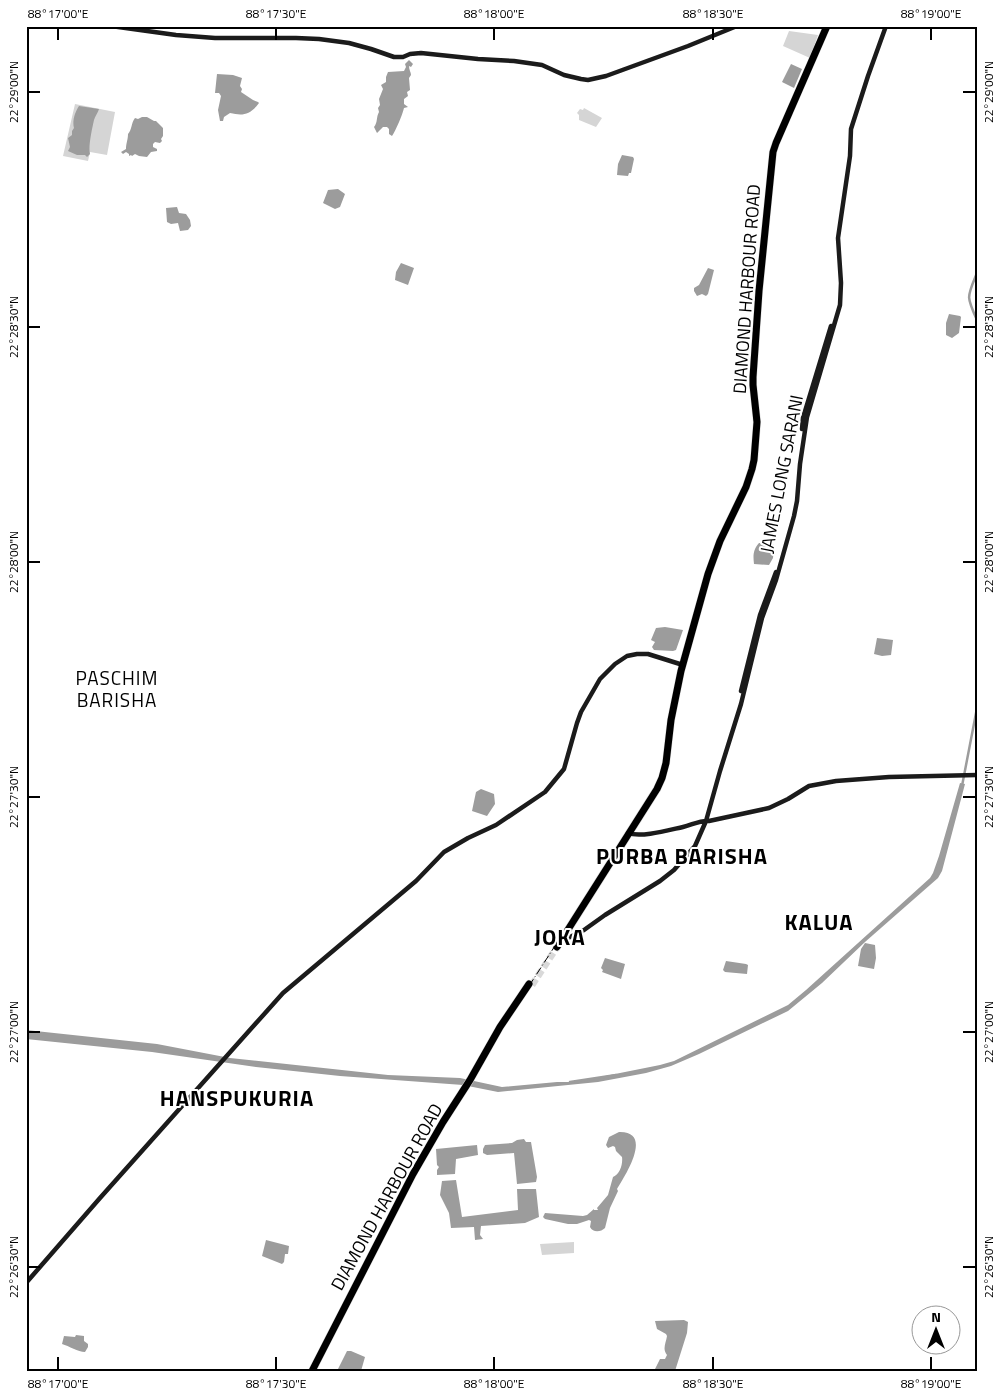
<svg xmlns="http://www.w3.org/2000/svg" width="1003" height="1397" font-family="'Titillium Web',sans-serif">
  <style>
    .green { fill: #d5d5d5 }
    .water { fill: #9c9c9c }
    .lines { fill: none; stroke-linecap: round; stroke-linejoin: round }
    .canal { stroke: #9c9c9c; stroke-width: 2.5 }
    .highway-tunnel { stroke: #d9d9d9; stroke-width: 7; stroke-dasharray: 7 3.5; stroke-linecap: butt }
    .highway-casing { stroke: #dbdbdb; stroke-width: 8 }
    .secondary { stroke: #1b1b1b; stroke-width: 4.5 }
    .highway { stroke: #000; stroke-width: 7 }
    .rail { stroke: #000; stroke-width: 1; stroke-dasharray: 8 2.5 1 2.5; stroke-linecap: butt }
    .ticks { fill: none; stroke: #000; stroke-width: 2 }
    .labels { text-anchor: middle; stroke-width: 4; stroke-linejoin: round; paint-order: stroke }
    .street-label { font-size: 18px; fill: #000; stroke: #fff }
    .neighbourhood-label { font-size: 19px; letter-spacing: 1px; fill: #000; stroke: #fff }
    .district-label { font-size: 22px; font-weight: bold; letter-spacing: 1px; fill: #000; stroke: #fff }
    .neatline { fill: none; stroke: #000; stroke-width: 2 }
    .ticks-label { font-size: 12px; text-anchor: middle; fill: #000 }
  </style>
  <rect width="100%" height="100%" fill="#fff"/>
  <path class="green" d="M789,31l29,4 -8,23 -27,-12z
    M75,104l40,8 -8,43 -17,-3 -2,9 -25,-5z
    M584,108l18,10 -6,9 -17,-7v-5l-2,-2 3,-4 3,1z
    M574,1242v11l-32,2 -2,-11z"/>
  <path class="water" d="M409,60l4,4 -2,3 -2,-1c0,4 2,6 2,9l-2,3 1,12 -3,2 1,4 -4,3v5l4,3 -4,1c-2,8 -8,22 -12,28l-3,-2v-5l-2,-2h-4l-6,6 -3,-6c4,-5 2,-10 5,-15l-1,-4 2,-3 -1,-6 4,-10 -2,-4 5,-3v-5l2,-5 16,-1 2,-4 -1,-3z
    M791,64l11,5 -8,19 -12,-6z
    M217,74l16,1 9,3 -2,8 2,3 -1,3 12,8 5,2 1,1c-9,12 -16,13 -29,10l-6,4 -1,4h-3l-2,-11 3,-14 -2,-3h-4z
    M79,106l20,3c-1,4 -4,7 -5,11 -2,9 -6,27 -4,34l-3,3 -2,-2h-8l-9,-4 2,-4 -2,-9 4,-3v-4l2,-3c-2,-7 1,-16 5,-22z
    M142,117h5l7,4h2l7,7v8l-2,3 1,2 -2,2 -5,-1 -2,2v3l4,2v2l-6,1 -4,5 -8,-1 -4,-2 -3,2 -1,-1 -2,1v-2l-3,-2 -3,2 -2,-2 5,-3c0,-6 2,-9 2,-15 4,-4 3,-11 7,-16l3,1z
    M622,155l11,2 1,2 -3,14h-2l-1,3 -11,-1 1,-11z
    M338,189l7,5 -5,13 -5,2 -12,-6 5,-13z
    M177,207l2,6 7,1 4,6 1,6 -3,4 -8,1 -2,-8 -7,1 -4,-2 -1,-14z
    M401,263l13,5 -6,17 -13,-5 1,-8z
    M708,268l6,2 -6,24 -2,2 -4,-2 -5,2 -3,-5v-3l5,-3z
    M949,314l11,2 1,1 -2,16 -7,5 -6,-3v-12z
    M759,543h6l9,2 -1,13 -4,7 -15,-1c-1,-9 -1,-14 5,-21z
    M665,627l18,3 -7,20 -3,1 -19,-1 -2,-3 3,-5 -4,-2 5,-12z
    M877,638l16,2 -2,15 -9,1 -8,-2z
    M960,783l5,1 -23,87 -4,7 -73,64 -43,41 -34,28 -89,43 -28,12 -25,7 -48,9 -100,10 -35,-7 -123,-9 -84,-9 -104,-15 -126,-13v-9l131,14 73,14 75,8 83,9 72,3 42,9 55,-5h18l85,-17 14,-4 114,-56 18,-15 124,-112 3,-5 6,-17z
    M481,789l13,5 1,10 -8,12 -15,-5 4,-19z
    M865,943l10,2 1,13 -2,11 -16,-3 3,-17z
    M605,958l20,6 -4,15 -19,-7 1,-2 -2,-2z
    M726,961l20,3 2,1 -1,9 -22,-2 -2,-2z
    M619,1132c35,-1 6,44 -2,57l1,2 -8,17 -5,20c-4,4 -12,5 -15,-1l1,-6 -2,-1 -12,4h-9l-23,-5 -2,-2 2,-4 38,3 4,-1 7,-6v1h4l-1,-2 11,-13 5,-18c7,-3 10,-13 9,-20l-6,-6 -1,-4 -2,-1 -5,2 -2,-3 3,-8z
    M524,1139l2,3h5l6,35 -1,5 -19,2 -3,-31 -27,2 -4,-2v-4l2,-4 27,-2 5,-3z
    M477,1145l1,10 -22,4 -1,15 -18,1v-5l2,-3 -2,-2 -1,-16z
    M456,1180l6,37 56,-7 -1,-21h19l3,28 -14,6 -44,3 -1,9 3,4 -8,1 -1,-13 -23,1 -2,-15 -9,-18 2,-14z
    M266,1240l23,6 -1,8h-3l-1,8 -2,2 -20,-8z
    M684,1320l4,2 -1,11 -12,38h-21l6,-12h5l2,-4c-5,-6 -1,-12 0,-19l-1,-2 -9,-5 -2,-8z
    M76,1335l8,1v5l4,3v3l-3,5c-7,0 -16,-6 -23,-8l2,-8 11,1z
    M347,1351h4l14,6 -4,14h-24z"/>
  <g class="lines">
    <path class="canal" d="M977,273c-10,24 -11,23 0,47
      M962,786l15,-78
      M570,1082l46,-7"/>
    <path class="highway-tunnel" d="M532,985l25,-38"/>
    <g class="highway-casing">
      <path id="highway" d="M557,947l100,-158 5,-11 4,-15 5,-43 10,-49 27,-97 12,-33 26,-54 6,-18 2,-9 3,-38 -4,-37v-8l6,-86 14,-139 3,-9 51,-117
        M312,1371l101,-197 30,-52 27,-42 30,-53 29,-43"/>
    </g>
    <path class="secondary" d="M111,26l65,9 39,3h81l23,1 30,4 22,6 23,8h9l7,-3 11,-1 57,6 36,2 28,4 22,10 17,4 7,1 18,-4 82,-30 49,-20
      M802,429l1,-11 28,-92
      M741,691l19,-76 16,-43
      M628,833c13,5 41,-3 55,-6 9,-2 17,-7 26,-6l60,-13 19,-9 21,-13 27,-5 53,-4 88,-2
      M562,941l22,-11 21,-15 55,-34 14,-11 21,-24 11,-25 14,-50 21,-67 21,-86 14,-38 18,-64 3,-15 3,-37 7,-47 33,-112 1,-22 -3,-45 12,-82 1,-27 17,-53 18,-50
      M26,1283l74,-85 183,-205 133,-112 28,-29 24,-14 28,-13 49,-33 19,-23 13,-46 4,-11 19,-33 15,-15 12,-8 10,-2h11l35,11"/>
    <use href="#highway" class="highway"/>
    <path class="rail" d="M529,986l112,-173 19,-33 6,-23 9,-68 26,-98 13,-39 32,-68 5,-15 4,-41 -3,-39 3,-59 16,-171 4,-16 51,-117"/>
  </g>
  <path class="ticks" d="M58,28v12M276,28v12M494,28v12M713,28v12M931,28v12M28,92h12M963,92h13M28,327h12M963,327h13M28,562h12M963,562h13M28,797h12M963,797h13M28,1032h12M963,1032h13M28,1267h12M963,1267h13M58,1357v13M276,1357v13M494,1357v13M713,1357v13M931,1357v13"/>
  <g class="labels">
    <g class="street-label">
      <text transform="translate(747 289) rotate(-86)" y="6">DIAMOND HARBOUR ROAD</text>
      <text transform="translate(782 474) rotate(-79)" y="6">JAMES LONG SARANI</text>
      <text transform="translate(387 1197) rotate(-61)" y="6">DIAMOND HARBOUR ROAD</text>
    </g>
    <g class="neighbourhood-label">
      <text x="117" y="685">PASCHIM<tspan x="117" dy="22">BARISHA</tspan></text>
    </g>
    <g class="district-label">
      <text x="682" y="864">PURBA BARISHA</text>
      <text x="819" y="930">KALUA</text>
      <text x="560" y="945">JOKA</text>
      <text x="237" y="1106">HANSPUKURIA</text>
    </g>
  </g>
  <rect width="1003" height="1397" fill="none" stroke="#ffffff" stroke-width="55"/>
  <g transform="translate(936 1330)"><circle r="24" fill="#ffffff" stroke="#999999"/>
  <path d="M0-4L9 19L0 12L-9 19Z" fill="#000000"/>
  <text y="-8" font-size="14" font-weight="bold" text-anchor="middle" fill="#000000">N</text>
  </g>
  <rect x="28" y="28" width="948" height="1342" class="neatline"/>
  <g class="ticks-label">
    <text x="58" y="18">88°17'00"E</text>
    <text x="276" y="18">88°17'30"E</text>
    <text x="494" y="18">88°18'00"E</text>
    <text x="713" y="18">88°18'30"E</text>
    <text x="931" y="18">88°19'00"E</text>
    <text transform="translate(14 92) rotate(-90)" y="4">22°29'00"N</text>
    <text transform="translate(989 92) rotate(-90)" y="4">22°29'00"N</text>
    <text transform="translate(14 327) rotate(-90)" y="4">22°28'30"N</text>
    <text transform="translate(989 327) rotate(-90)" y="4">22°28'30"N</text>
    <text transform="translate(14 562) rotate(-90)" y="4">22°28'00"N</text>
    <text transform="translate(989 562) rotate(-90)" y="4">22°28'00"N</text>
    <text transform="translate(14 797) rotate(-90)" y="4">22°27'30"N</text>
    <text transform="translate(989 797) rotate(-90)" y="4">22°27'30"N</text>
    <text transform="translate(14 1032) rotate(-90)" y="4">22°27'00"N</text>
    <text transform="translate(989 1032) rotate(-90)" y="4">22°27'00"N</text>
    <text transform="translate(14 1267) rotate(-90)" y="4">22°26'30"N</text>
    <text transform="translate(989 1267) rotate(-90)" y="4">22°26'30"N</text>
    <text x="58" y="1388">88°17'00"E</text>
    <text x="276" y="1388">88°17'30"E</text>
    <text x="494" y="1388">88°18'00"E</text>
    <text x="713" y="1388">88°18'30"E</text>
    <text x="931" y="1388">88°19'00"E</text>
  </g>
</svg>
